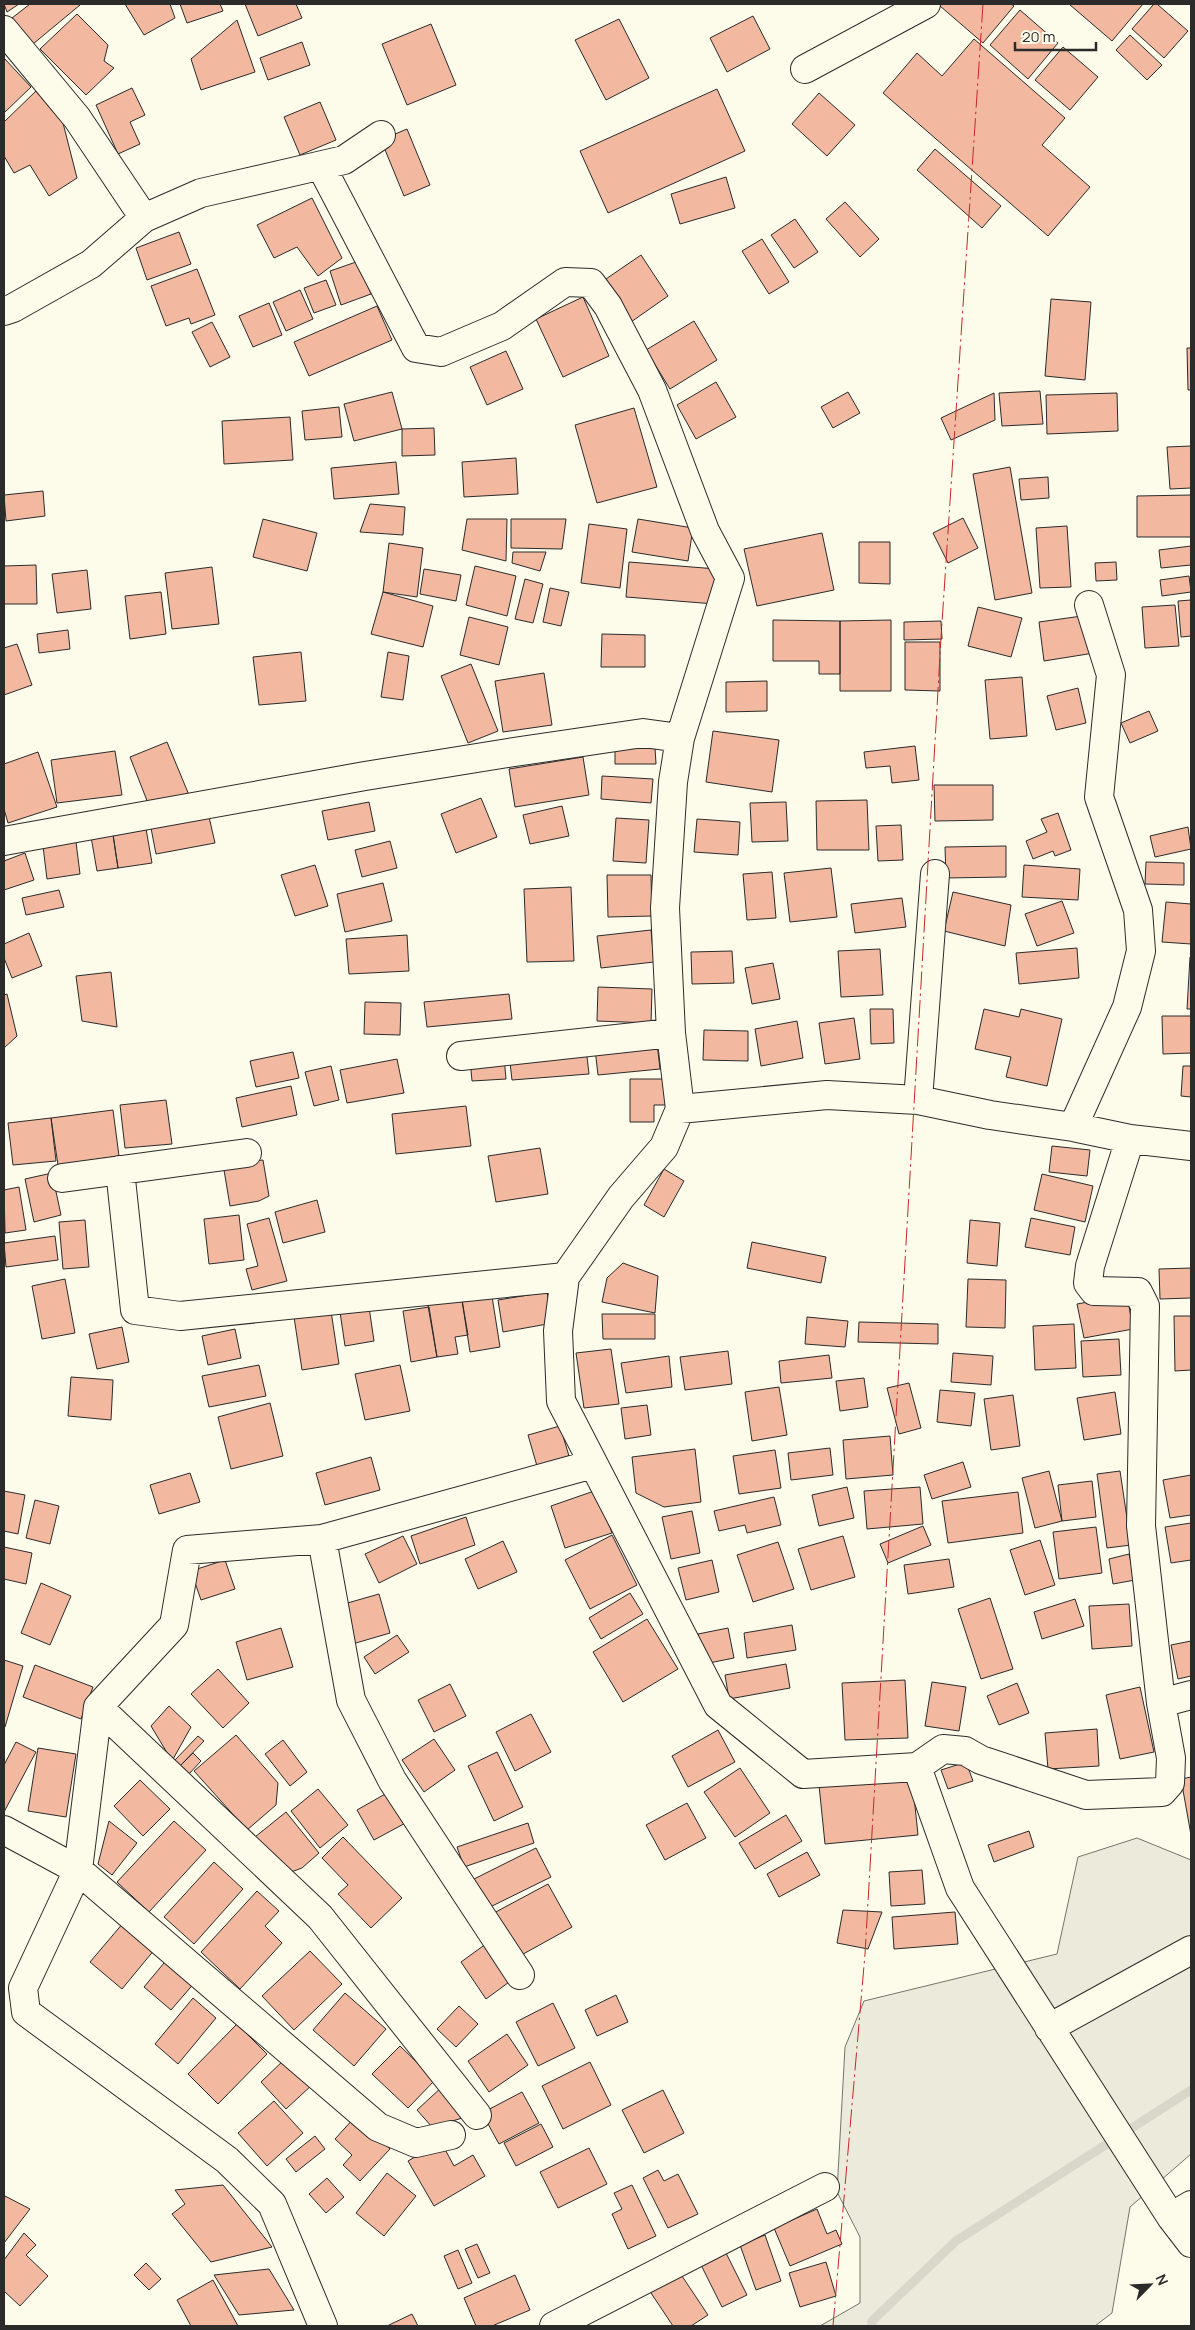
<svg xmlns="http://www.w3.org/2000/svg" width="1195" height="2330" font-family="Manrope,sans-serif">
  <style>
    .green { fill: #ecebdb; stroke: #74746e }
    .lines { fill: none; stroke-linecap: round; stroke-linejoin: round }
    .stream { stroke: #d8d7c9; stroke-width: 9 }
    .building { fill: #f2b8a0; stroke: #2b2b2b }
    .minor-casing { stroke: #2b2b2b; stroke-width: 30 }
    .minor { stroke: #fdfbea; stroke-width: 28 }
    .power { stroke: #c62828; stroke-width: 1; stroke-dasharray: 18 4 2.5 4; stroke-linecap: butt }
  </style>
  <rect width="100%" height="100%" fill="#fdfbea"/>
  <path class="green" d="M1137,1838l54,22v294l-61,53 -18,106 -17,13h-275l40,-23v-66l-23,-45 8,-145 19,-46 193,-47 21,-97z"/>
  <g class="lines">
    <path class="stream" d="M872,2326v-5l84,-80 235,-151"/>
  </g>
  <path class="building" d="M4,4h15l-12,8z
    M30,4h49l1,1 -47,39 -21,-26z
    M125,4h45l5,14 -31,17z
    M180,4h40l3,7 -36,12z
    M245,4h51l6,14 -44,18z
    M942,4h69l3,2 -31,37 -43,-37z
    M1069,4h74l-31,37z
    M1154,4h3l31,27 -24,27 -32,-29z
    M1020,10l38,33 -30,36 -38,-34z
    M77,14l31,31 -4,16 10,7 -28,27 -46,-46z
    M753,16l17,33 -43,23 -17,-34z
    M619,19l30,59 -43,22 -31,-60z
    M237,20l18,52 -54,18 -10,-31z
    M431,24l25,61 -49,20 -25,-61z
    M1130,35l32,30 -15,15 -31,-30z
    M974,39l91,79 -23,27 48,42 -42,49 -165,-143 34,-40 25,23z
    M302,42l8,23 -42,15 -8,-22z
    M1063,47l35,30 -28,33 -35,-30z
    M4,58l27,29 -27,26z
    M132,88l13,27 -15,7 10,22 -22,10 -22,-49z
    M717,89l28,62 -137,62 -28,-62z
    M36,91l27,32 14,55 -28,18 -19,-31 -16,8 -10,-17v-34z
    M819,93l36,32 -28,31 -35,-32z
    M320,102l16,38 -36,15 -16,-38z
    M407,129l23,56 -26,11 -23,-56z
    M935,149l66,57 -19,22 -65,-58z
    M726,177l9,31 -55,16 -9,-30z
    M312,198l30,60 -24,18 -21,-29 -23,11 -17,-33z
    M845,202l34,37 -19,18 -34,-38z
    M795,219l23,33 -24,16 -23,-33z
    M179,232l12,32 -44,16 -11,-32z
    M762,239l27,43 -20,12 -27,-43z
    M641,255l27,41 -37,26 -28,-41z
    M359,261l12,33 -30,11 -11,-34z
    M197,269l18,46 -24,9 -2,-6 -23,8 -15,-40z
    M326,280l10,25 -22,8 -10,-25z
    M300,290l13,29 -27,12 -13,-29z
    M583,297l26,59 -46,21 -27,-58z
    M1051,299l40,3 -6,78 -40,-4z
    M269,303l13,32 -29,12 -14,-31z
    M377,306l15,34 -83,36 -15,-34z
    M694,321l23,39 -47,29 -24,-39z
    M212,322l18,35 -20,10 -18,-35z
    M1187,348h4v42h-3z
    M506,351l17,38 -36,16 -17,-38z
    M716,382l20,35 -40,22 -19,-34z
    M1040,391l3,33 -41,2 -3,-33z
    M392,392l10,37 -48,12 -10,-37z
    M848,392l12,21 -27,15 -12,-21z
    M994,393l1,27 -44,20 -10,-22z
    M1117,393l1,38 -71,3 -1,-39z
    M339,407l3,30 -37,3 -3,-29z
    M634,408l23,79 -60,16 -22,-78z
    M290,417l3,43 -69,4 -2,-43z
    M434,428l1,27 -33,1v-27z
    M1191,446v42l-21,1 -3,-42z
    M516,458l2,36 -54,3 -2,-35z
    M396,462l3,32 -65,5 -3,-31z
    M1010,467l22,126 -37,7 -22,-126z
    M1048,477l1,21 -28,2 -2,-21z
    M43,491l2,25 -39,5 -2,-26z
    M1191,495v42h-54v-41z
    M370,504l35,3 -2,28 -43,-3z
    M963,518l15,30 -30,15 -15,-30z
    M263,519l54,14 -10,38 -54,-14z
    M467,519h40l-1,42 -44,-11z
    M511,519h55l-4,30 -51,-1z
    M638,519l55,9 -5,33 -56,-9z
    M589,524l38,5 -7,59 -39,-5z
    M1067,526l4,61 -31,1 -4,-60z
    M822,533l12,57 -77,16 -13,-57z
    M859,542h31v42l-31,-1z
    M389,543l34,5 -6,49 -34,-5z
    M1191,546v19l-30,3 -2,-18z
    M513,552h33l-6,19 -28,-8z
    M629,562l88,7 -2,35 -89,-7z
    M1116,562l1,18 -21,1 -1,-18z
    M36,565l1,39h-33v-38z
    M475,566l41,10 -9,40 -41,-11z
    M212,567l7,57 -47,5 -7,-56z
    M424,569l37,6 -5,26 -36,-7z
    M87,570l4,39 -34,4 -5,-39z
    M1189,576l2,16 -29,4 -2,-16z
    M525,579l18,5 -10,39 -18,-4z
    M550,588l19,4 -8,34 -18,-4z
    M161,592l5,42 -36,5 -5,-43z
    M383,592l50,14 -10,41 -52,-13z
    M1191,600v36l-10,1 -3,-36z
    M1175,605l4,41 -34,2 -3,-41z
    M978,607l44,11 -11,39 -43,-11z
    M1089,615l5,38 -50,8 -5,-39z
    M469,617l39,10 -9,38 -39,-10z
    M773,620l67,1v53h-21v-13h-46z
    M891,620v71h-51v-70z
    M941,621l1,18 -38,1v-18z
    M68,630l2,19 -31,4 -2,-19z
    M602,634l43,1v32h-44z
    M905,642h35v49l-35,-1z
    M17,644l15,41 -28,10v-47z
    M301,652l5,49 -47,4 -6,-48z
    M388,652l21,4 -6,44 -22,-3z
    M471,664l27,67 -30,12 -27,-67z
    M544,673l8,52 -49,7 -8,-51z
    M1022,677l5,59 -37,3 -5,-59z
    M767,681v30l-41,1v-30z
    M1078,688l8,35 -30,7 -9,-34z
    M1149,711l9,20 -28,12 -9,-20z
    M713,731l66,9 -7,52 -66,-10z
    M167,742l22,53 -38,16 -21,-54z
    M915,746l4,34 -27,3 -2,-17 -24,2 -2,-16z
    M655,748l1,16h-41v-15z
    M115,751l7,44 -65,8 -6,-43z
    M38,752l19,55 -49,16 -4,-14v-45z
    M583,757l6,38 -74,12 -6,-38z
    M602,776l51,3 -2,24 -50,-4z
    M934,785h59v35l-58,1z
    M481,798l16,39 -41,16 -15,-39z
    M867,800l2,50h-52l-1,-49z
    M369,802l6,29 -47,9 -6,-29z
    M786,802l2,39 -36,1 -2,-39z
    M562,806l7,30 -39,8 -7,-29z
    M1058,813l13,37 -16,6 -2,-5 -20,8 -7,-18 21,-9 -6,-13z
    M209,817l6,26 -59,11 -5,-26z
    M616,818l33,2 -3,43 -33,-2z
    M697,819l43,3 -2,33 -44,-3z
    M145,823l7,40 -34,5 -6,-40z
    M901,825l2,35 -25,1 -2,-35z
    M1188,827l3,22 -36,8 -5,-21z
    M112,828l6,40 -21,3 -7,-40z
    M75,834l5,40 -33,5 -5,-41z
    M390,841l7,27 -35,9 -7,-27z
    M1006,846v31l-60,1 -1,-31z
    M25,853l9,27 -30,10v-29z
    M1146,862l38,1v22l-39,-1z
    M315,865l13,41 -33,10 -14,-41z
    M1024,865l56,4 -2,31 -56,-3z
    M831,868l6,49 -47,5 -6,-49z
    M772,872l4,46 -29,2 -4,-46z
    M607,875h44l1,41 -44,1z
    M383,883l9,38 -47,11 -8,-38z
    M571,887l3,74 -47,1 -3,-73z
    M59,890l5,17 -38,8 -4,-17z
    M953,892l58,13 -6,41 -61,-15z
    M902,898l4,29 -51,6 -4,-29z
    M1062,901l12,32 -37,13 -12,-32z
    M1166,902l25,2v40l-29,-2z
    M651,930l3,32 -53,6 -4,-32z
    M29,933l13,33 -30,12 -8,-20v-14z
    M407,935l2,36 -60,3 -3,-35z
    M1077,948l2,30 -60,6 -3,-31z
    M880,949l3,46 -42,2 -3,-46z
    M732,951l2,32 -42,1 -1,-32z
    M1190,957h1v52h-4z
    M773,963l7,36 -28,5 -7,-36z
    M111,972l6,55 -35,-6 -6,-45z
    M598,987l54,2 -1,34 -54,-2z
    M7,994l10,42 -13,12v-53z
    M509,994l3,25 -85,8 -3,-25z
    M365,1002l36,1 -1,32 -36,-1z
    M870,1009h23l1,34 -23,1z
    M984,1009l35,8 2,-8 41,10 -15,67 -41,-9 5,-20 -36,-8z
    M1162,1016h29v37l-28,1z
    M854,1018l6,41 -35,5 -6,-41z
    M797,1021l6,37 -42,8 -6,-37z
    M704,1030l44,1v30l-45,-1z
    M657,1043l3,26 -62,6 -3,-26z
    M586,1048l3,26 -77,6 -3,-26z
    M293,1052l6,26 -43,9 -6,-26z
    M504,1057l2,22 -34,2 -2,-22z
    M397,1059l7,34 -57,10 -7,-33z
    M331,1066l8,34 -25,6 -9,-34z
    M1183,1066h8v31l-10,-1z
    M630,1079h44v26h-20v17h-24z
    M291,1086l6,29 -55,12 -6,-29z
    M166,1100l6,44 -47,4 -5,-43z
    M466,1106l5,40 -75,8 -4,-40z
    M113,1110l6,46 -61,9 -7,-47z
    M51,1118l5,43 -43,4 -5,-42z
    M1052,1146l38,4 -3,26 -38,-4z
    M540,1148l8,46 -52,8 -8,-46z
    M263,1160l6,36 -10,5 -29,5 -7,-42z
    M664,1169l20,12 -20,36 -20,-12z
    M52,1173l9,42 -27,7 -9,-43z
    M1042,1174l51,12 -8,36 -51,-12z
    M19,1187l7,43 -21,3 -1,-43z
    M317,1200l8,32 -42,11 -8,-31z
    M239,1215l5,45 -35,4 -5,-45z
    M269,1218l18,63 -35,9 -6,-21 12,-3 -11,-42z
    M1031,1218l44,9 -5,28 -45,-8z
    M85,1220l4,47 -26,2 -4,-47z
    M970,1220l30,3 -3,43 -30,-3z
    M55,1236l3,24 -52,7 -2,-24z
    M752,1242l74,15 -5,26 -74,-15z
    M623,1263l35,13 -3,37 -53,-11 5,-24z
    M1191,1268v30l-31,1 -1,-30z
    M65,1279l10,54 -33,6 -10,-53z
    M968,1279l38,1 -1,48 -39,-1z
    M491,1290l9,57 -30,5 -9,-58z
    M547,1292l6,31 -50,9 -5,-32z
    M461,1294l7,41 -13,2 3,17 -21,3 -10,-57z
    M1127,1295l6,34 -49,9 -7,-34z
    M369,1307l5,34 -29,5 -5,-34z
    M429,1307l8,50 -26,5 -8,-51z
    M331,1311l8,53 -37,6 -8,-53z
    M602,1314h53v25h-52z
    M1174,1316h17v54l-16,1z
    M807,1317l41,4 -3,26 -40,-3z
    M859,1322l79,2v20l-80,-2z
    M1074,1324l2,44 -41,2 -2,-44z
    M122,1327l7,35 -32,7 -8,-35z
    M235,1329l6,29 -33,7 -6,-29z
    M1119,1339l2,36 -38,2 -2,-36z
    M611,1349l8,55 -35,4 -8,-55z
    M728,1351l4,33 -47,6 -5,-33z
    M953,1353l40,3 -2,29 -40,-3z
    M829,1355l3,23 -51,5 -2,-22z
    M669,1356l3,31 -46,6 -5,-30z
    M259,1365l7,31 -57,11 -7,-31z
    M400,1365l10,46 -45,9 -10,-46z
    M71,1377l42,3 -2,40 -43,-4z
    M864,1378l4,29 -28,4 -4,-30z
    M909,1383l12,45 -22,6 -12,-46z
    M779,1387l8,48 -35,6 -7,-49z
    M940,1390l35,3 -4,33 -34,-4z
    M1115,1392l6,42 -37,6 -7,-42z
    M1013,1395l7,51 -29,4 -7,-51z
    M270,1403l13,53 -52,13 -13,-52z
    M647,1405l4,30 -26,4 -4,-31z
    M560,1426l9,30 -32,10 -9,-31z
    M890,1436l3,39 -47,4 -3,-39z
    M830,1448l3,27 -42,5 -3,-27z
    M695,1449l6,53 -37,5 -28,-14 -4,-36z
    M775,1450l6,38 -42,6 -6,-38z
    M371,1457l9,33 -55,15 -9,-32z
    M963,1462l8,25 -39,12 -8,-24z
    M1049,1471l13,50 -27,7 -13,-50z
    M1120,1471l11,74 -24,3 -10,-74z
    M190,1473l10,29 -41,12 -9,-29z
    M1191,1475v40l-21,3 -7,-38z
    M1092,1481l4,36 -34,4 -4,-36z
    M847,1487l7,31 -35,8 -7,-31z
    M920,1487l3,37 -56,5 -3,-38z
    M597,1490l15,43 -47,15 -14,-42z
    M4,1491l21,4 -7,39 -14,-3z
    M1018,1492l5,41 -75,10 -6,-42z
    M774,1497l7,28 -34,8 -2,-8 -26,6 -5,-20z
    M35,1500l24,6 -9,38 -24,-6z
    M692,1511l8,42 -29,6 -9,-42z
    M466,1517l9,28 -55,19 -9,-28z
    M1191,1523v37l-20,3 -6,-36z
    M923,1526l8,19 -43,18 -8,-19z
    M1096,1527l6,46 -43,6 -6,-47z
    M612,1535l25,50 -47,24 -25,-49z
    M403,1536l14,28 -38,19 -14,-29z
    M843,1536l12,41 -44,13 -13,-41z
    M1040,1540l15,45 -30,10 -15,-45z
    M503,1541l14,31 -39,17 -13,-30z
    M778,1542l16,47 -41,13 -16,-47z
    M4,1547l28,6 -6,31 -22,-5z
    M1129,1554l6,26 -22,4 -4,-25z
    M949,1559l5,28 -46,7 -4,-29z
    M225,1560l10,29 -34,11 -10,-29z
    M712,1560l7,32 -33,8 -8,-32z
    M41,1583l30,13 -21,49 -29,-12z
    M630,1593l13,21 -42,25 -12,-21z
    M379,1594l11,39 -41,12 -12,-39z
    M990,1598l23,71 -32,10 -23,-70z
    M1075,1599l9,27 -42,13 -8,-27z
    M1129,1604l3,42 -40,3 -3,-43z
    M647,1619l31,50 -55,33 -30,-50z
    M792,1625l4,25 -49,8 -3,-25z
    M281,1628l12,39 -46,13 -11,-38z
    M728,1628l6,30 -30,6 -6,-30z
    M397,1635l12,17 -34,22 -11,-17z
    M1191,1641v35l-13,3 -7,-34z
    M4,1660l19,6 -18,61h-1z
    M786,1664l4,24 -61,11 -4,-24z
    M35,1665l58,22 -12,32 -58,-22z
    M218,1669l31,34 -26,25 -32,-34z
    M905,1680l3,58 -63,2 -3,-57z
    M932,1682l34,5 -7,44 -34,-5z
    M1017,1683l12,30 -30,12 -12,-29z
    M450,1684l16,32 -32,16 -16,-32z
    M1140,1687l14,65 -34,7 -14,-64z
    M169,1706l22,21 -19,34 -21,-35z
    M531,1714l20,38 -36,19 -19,-39z
    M1097,1729l2,37 -51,3 -3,-36z
    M718,1730l17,32 -47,25 -16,-31z
    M236,1735l42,48 -2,22 -29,25 -53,-59z
    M198,1736l6,5 -25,26 -5,-6z
    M434,1739l21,31 -31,22 -22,-32z
    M283,1740l24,32 -17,14 -25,-32z
    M16,1742l20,10 -32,60v-47z
    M38,1748l38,6 -10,63 -38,-6z
    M497,1752l26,55 -29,14 -26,-55z
    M193,1753l8,8 -13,14 -9,-8z
    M966,1762l7,19 -25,8 -7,-19z
    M740,1768l30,45 -35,24 -31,-45z
    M912,1777l6,58 -93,9 -6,-59z
    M1191,1777v58l-10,-56z
    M140,1780l30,29 -27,27 -29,-30z
    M318,1789l30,36 -28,23 -29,-37z
    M394,1789l17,31 -37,20 -17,-30z
    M687,1803l19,35 -41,22 -19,-35z
    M286,1812l33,41 -17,15 -16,6 -31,-37z
    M786,1815l16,26 -47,28 -16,-26z
    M109,1821l28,22 -25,32 -14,-11z
    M174,1821l32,29 -57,62 -32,-30z
    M528,1823l6,20 -70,24 -7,-20z
    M1029,1831l5,16 -40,15 -6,-17z
    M343,1837l59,61 -31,30 -33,-34 10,-9 -26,-27z
    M536,1848l15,29 -69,34 -14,-29z
    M807,1852l13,23 -41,22 -12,-23z
    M214,1862l29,27 -49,55 -30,-27z
    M922,1870l3,34 -34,2 -2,-34z
    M548,1884l24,43 -56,31 -24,-44z
    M257,1891l22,20 -14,15 17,17 -42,46 -39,-37z
    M843,1910l39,2 -14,37 -31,-6z
    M955,1912l3,32 -64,5 -2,-32z
    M124,1922l31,27 -33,40 -32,-27z
    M490,1941l26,36 -30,22 -25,-37z
    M310,1951l32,33 -48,46 -32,-34z
    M169,1957l27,24 -25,29 -27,-23z
    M345,1993l41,36 -32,37 -41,-36z
    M616,1995l12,27 -31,14 -12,-26z
    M193,1998l23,20 -38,46 -23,-20z
    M553,2003l22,45 -37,18 -22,-44z
    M459,2006l19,18 -22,23 -19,-18z
    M237,2024l30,30 -49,50 -30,-30z
    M507,2034l21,31 -39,27 -21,-31z
    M400,2046l35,34 -27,28 -36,-34z
    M287,2057l26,27 -27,25 -25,-27z
    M590,2062l21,43 -48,24 -21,-43z
    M443,2086l26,30 -37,11 -15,-17z
    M663,2090l21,43 -40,20 -22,-43z
    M522,2092l17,31 -40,21 -17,-31z
    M274,2101l29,32 -36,33 -29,-33z
    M355,2117l35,32 -30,32 -17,-16 9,-10 -17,-16z
    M541,2124l12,23 -37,19 -12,-23z
    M315,2136l10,13 -29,23 -10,-13z
    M441,2142l13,24 19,-11 12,21 -51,30 -26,-45z
    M589,2148l18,36 -49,24 -18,-36z
    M658,2170l6,11 14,-7 20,40 -30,14 -25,-50z
    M387,2173l29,23 -32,40 -28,-23z
    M327,2178l17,19 -18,16 -17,-19z
    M223,2185l49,62 -61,15 -39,-48 13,-10 -10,-14z
    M632,2185l24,51 -28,13 -16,-35 10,-5 -8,-16z
    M5,2196l25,13 -26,34v-43z
    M817,2209l10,25 9,-4 6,14 -52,22 -16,-38z
    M24,2233l12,12 -10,10 22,21 -28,30 -16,-15v-31z
    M765,2235l16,46 -25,9 -16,-45z
    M477,2244l13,29 -12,5 -13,-29z
    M724,2249l23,46 -25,12 -23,-46z
    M458,2250l14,33 -14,6 -14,-33z
    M826,2262l10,34 -36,11 -11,-34z
    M146,2263l15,16 -12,11 -15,-15z
    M269,2269l25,41 -55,5 -25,-40z
    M678,2270l30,45 -17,11h-18l-24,-36z
    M515,2275l15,35 -38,16h-16l-12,-28z
    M213,2280l25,46h-47l-14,-26z
    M412,2314l6,12h-31z"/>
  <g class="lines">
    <g class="minor-casing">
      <path id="minor" d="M4,30l73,88 67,100
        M805,69l121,-65
        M321,166l95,182 25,4 61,-26 63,-44 26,1 17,23 44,84 53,141 25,47 -50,160 -7,44 -8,126 6,125 9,76 -16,38 -43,50 -56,80 -7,54 3,70 157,304 85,69 114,-7 43,121 211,329 20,26
        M4,311l9,-3 78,-44 53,-46 57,-25 143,-33 37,-25
        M4,841l361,-65 143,-23 135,-20 37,5
        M461,1056l210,-23
        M918,1100l17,-226
        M680,1109l147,-14 91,5 72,15 83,12 57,12 61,7
        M1073,1127l54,-120 14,-56 -3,-41 -39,-113 12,-122 -22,-70
        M120,1170l15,140 45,6 385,-39
        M62,1178l185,-25
        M322,1539l29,161 41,80 128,195
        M1161,1703l30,-8
        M98,1707l222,210 157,198
        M917,1767l26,-18 22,2 16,9 105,35 76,-3 8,-9 1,-25 -10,-55 -20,-177 4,-220 -7,-14 -44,-1 -6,-8 2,-17 40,-127
        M4,1830l74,40 300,257 38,16 35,-8
        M1049,2028l142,-78
        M1171,2217l20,-12
        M323,2326l-51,-122 -45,-44 -201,-148 -3,-24 55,-118 20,-163 76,-82 13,-75 135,-11 271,-75
        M554,2326l271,-139"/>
    </g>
    <use href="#minor" class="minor"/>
    <path class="power" d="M833,2326l32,-372 76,-1316 42,-634"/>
  </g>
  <rect width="1195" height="2330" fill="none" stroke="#2b2b2b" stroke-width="10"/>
  <g transform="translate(1150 2285) rotate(66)" stroke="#fdfbea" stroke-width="4" paint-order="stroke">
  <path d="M0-4L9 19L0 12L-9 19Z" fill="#2b2b2b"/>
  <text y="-8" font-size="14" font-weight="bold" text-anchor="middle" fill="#2b2b2b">N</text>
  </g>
  <path d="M1015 42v8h81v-8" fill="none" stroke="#2b2b2b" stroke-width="2.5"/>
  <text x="1022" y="42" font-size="15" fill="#2b2b2b" stroke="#fdfbea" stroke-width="4" paint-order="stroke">20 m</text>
</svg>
